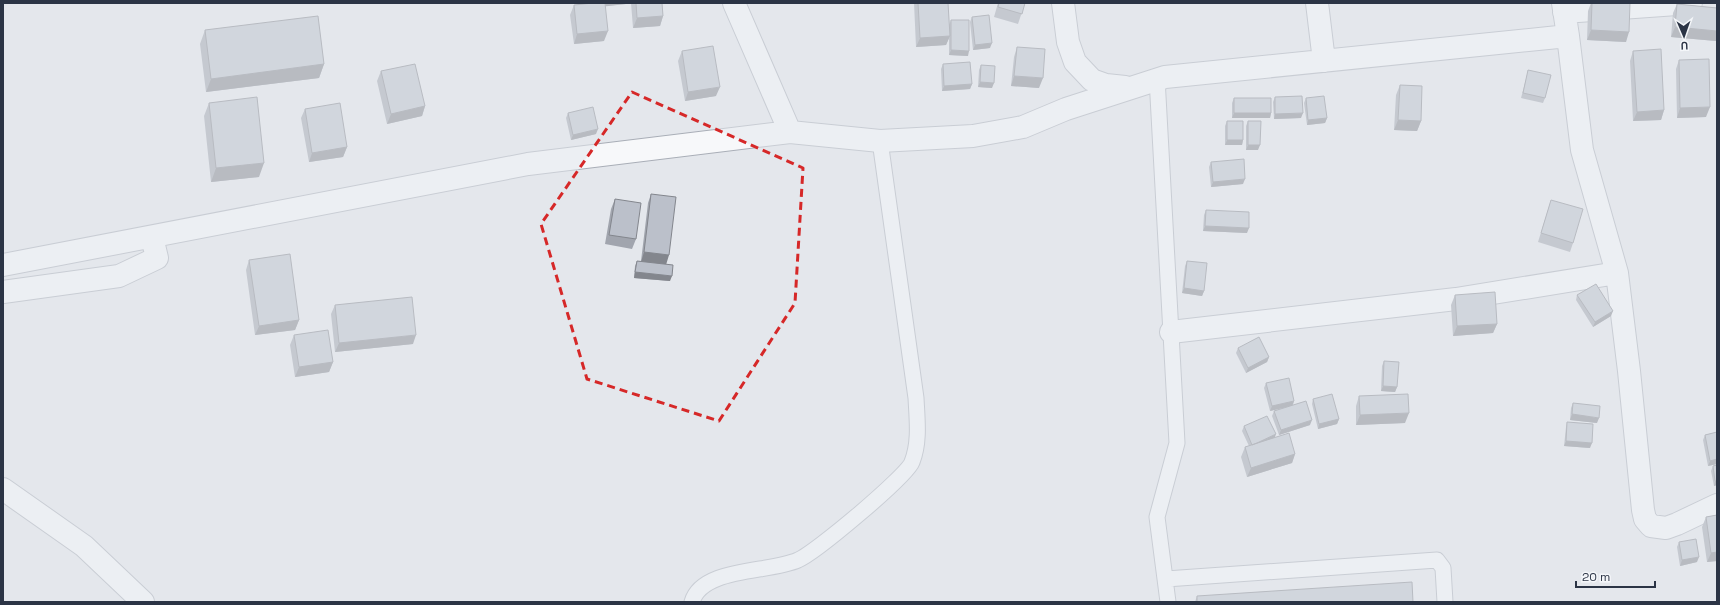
<svg xmlns="http://www.w3.org/2000/svg" width="1720" height="605" font-family="'Space Grotesk',sans-serif">
  <style>
    .lines { fill: none; stroke-linecap: round; stroke-linejoin: round }
    .lane-casing { stroke: #a9aeb7; stroke-width: 17 }
    .street-casing { stroke: #a9aeb7; stroke-width: 24 }
    .lane { stroke: #f7f8fa; stroke-width: 15 }
    .street { stroke: #f7f8fa; stroke-width: 22 }
    .wall { fill: #a1a5ae }
    .shaded-wall { fill: #83868d }
    .building { fill: #bbc0ca; stroke: #83868d }
    .marked { fill: none; stroke: #d62828; stroke-width: 3; stroke-dasharray: 8 5; stroke-linejoin: round }
  </style>
  <rect width="100%" height="100%" fill="#e4e7ec"/>
  <g class="lines">
    <g class="lane-casing">
      <path id="lane" d="M1157,78l20,365 -20,74 11,85
        M1166,579l271,-19 6,8 2,34
        M692,602c10,-35 78,-29 106,-42 17,-7 109,-84 114,-98 8,-20 5,-43 4,-64l-36,-257"/>
    </g>
    <g class="street-casing">
      <path id="street" d="M734,3l56,129
        M1063,3l5,39 7,20 17,18 14,5 19,2
        M1317,3l7,58
        M1564,12l127,-9
        M1568,36l14,114 35,123 12,98 14,139 2,9 6,7 15,2 11,-4 40,-19
        M3,265l525,-101 262,-32 90,9 93,-5 50,-9 43,-18 99,-32 403,-41 -5,-33
        M3,292l116,-16 38,-18 -5,-21
        M1171,332l285,-33 161,-26
        M3,489l81,57 59,56"/>
    </g>
    <use href="#lane" class="lane"/>
    <use href="#street" class="street"/>
  </g>
  <path class="wall" d="M593,3h33v1l-21,2 -1,35 -30,3 -4,-29 4,-10z
    M631,3h31l1,13 -3,10 -27,2z
    M914,3h34l1,22 2,-5 17,36 -19,-1v-17l-3,7 -30,2z
    M998,3h27l-7,21 -24,-7z
    M1591,3h39l-4,39 -39,-2 1,-29z
    M1677,4l40,4v30l-1,3 -45,-4 2,-24z
    M972,17l18,31 -17,2 -3,-28z
    M205,30l119,34 -5,14 -113,14 -6,-48z
    M1017,47l22,41 -28,-2 3,-29z
    M682,51l34,45 -31,5 -7,-40z
    M1633,51l31,59 -3,10 -28,1 -3,-60z
    M1679,60l27,57 -29,1 -1,-49z
    M943,64l29,20 -2,5 -28,2 -1,-22z
    M981,65l11,23 -14,-1 1,-17z
    M1528,70l17,28 -2,5 -22,-5 6,-23z
    M381,71l44,35 -3,10 -35,8 -10,-43z
    M1400,85l21,36 -4,10 -23,-1 2,-35z
    M1275,97l26,21 -27,1 -1,-17z
    M1234,98l37,15 -1,5h-38v-15z
    M1306,98l21,20 -2,5 -18,2 -3,-22z
    M209,103l50,74 -48,5 -7,-66z
    M305,109l42,38 -4,10 -34,5 -8,-44z
    M568,113l28,21 -25,6 -5,-22z
    M1227,121l16,19 -1,5h-17v-19z
    M1248,121l10,29h-12v-24z
    M1211,162l32,22 -32,3 -2,-20z
    M651,194l15,70 4,17 -36,-3 1,-12 2,-5h4l7,-58z
    M615,199l21,40 -4,10 -27,-5 6,-35z
    M1551,200l22,43 -3,9 -32,-10z
    M1206,210l41,23 -44,-2 1,-16z
    M249,260l50,60 -4,10 -40,5 -9,-65z
    M1187,261l17,30 -2,5 -20,-3 3,-27z
    M1455,295l42,29 -4,9 -40,3 -2,-31z
    M1577,295l34,21 -18,11 -17,-27z
    M335,305l78,39 -78,8 -4,-38z
    M294,335l39,27 -4,10 -34,5 -5,-32z
    M1238,348l31,9 -2,5 -21,11 -10,-20z
    M1384,361l13,26 -2,5 -14,-1 1,-25z
    M1266,383l28,18 -1,4 17,20 -31,10 -7,-19 2,-5 12,-4 -16,4 -6,-23z
    M1359,396l46,27 -49,2v-19z
    M1313,399l26,20 -2,5 -19,5 -6,-25z
    M1573,403l24,20 -27,-3 1,-12z
    M1567,422l23,26 -26,-2 2,-19z
    M1244,426l30,12 21,16 -3,9 -45,14 -6,-20 4,-10 4,-1 -7,-15z
    M1717,432v32l-9,2 -5,-26 2,-5z
    M1717,465v20l-3,1 -3,-15 2,-5z
    M1717,515v46l-10,1 -5,-35 4,-10z
    M1679,542l18,20 -17,4 -3,-19z
    M1197,596l216,6h-218z"/>
  <path class="shaded-wall" d="M601,3h25v1l-26,3z
    M663,16l-3,10 -27,2 4,-10z
    M1675,27l42,4v7l-1,3 -45,-4z
    M1591,30l38,2 -3,10 -39,-2z
    M608,31l-4,10 -30,3 3,-10z
    M950,36l-4,9 -30,2 4,-9z
    M992,43l-2,5 -17,2 2,-5z
    M951,50l18,1 -1,5 -19,-1z
    M324,64l-5,14 -113,14 5,-13z
    M1014,76l29,2 -4,10 -28,-2z
    M980,82l14,1 -2,5 -14,-1z
    M972,84l-2,5 -28,2 2,-5z
    M720,87l-4,9 -31,5 3,-9z
    M425,106l-3,10 -35,8 4,-10z
    M1710,107l-4,10 -29,1 3,-10z
    M1664,110l-3,10 -28,1 4,-9z
    M1234,113h37l-1,5h-38z
    M1303,113l-2,5 -27,1 1,-5z
    M1327,118l-2,5 -18,2 1,-5z
    M1398,120l23,1 -4,10 -23,-1z
    M598,129l-2,5 -25,6 2,-5z
    M1227,140h16l-1,5h-17z
    M1248,145h12l-2,5h-12z
    M347,147l-4,10 -34,5 3,-9z
    M264,163l-5,14 -48,5 5,-14z
    M1245,179l-2,5 -32,3 2,-5z
    M1205,226l44,2 -2,5 -44,-2z
    M644,252l25,3 -3,10 -25,-3z
    M635,272l37,4 -2,5 -36,-3z
    M1184,288l20,3 -2,5 -20,-3z
    M1613,311l-2,5 -18,11 2,-5z
    M299,320l-4,10 -40,5 4,-9z
    M1497,324l-4,9 -40,3 4,-10z
    M416,335l-3,9 -78,8 4,-9z
    M1269,357l-2,5 -21,11 2,-5z
    M333,362l-4,10 -34,5 4,-10z
    M1383,386l14,1 -2,5 -14,-1z
    M1294,401l-2,5 -22,5 2,-5z
    M1409,413l-4,10 -49,2 4,-10z
    M1572,414l27,4 -2,5 -27,-3z
    M1339,419l-2,5 -19,5 1,-5z
    M1312,420l-2,5 -31,10 2,-5z
    M1276,434l-2,6 -21,5z
    M1566,441l26,2 -2,5 -26,-2z
    M1295,454l-3,9 -45,14 4,-9z
    M1717,459v5l-9,2 2,-5z
    M1715,481h2v4l-3,1z
    M1717,552v9l-10,1 4,-9z
    M1699,557l-2,5 -17,4 2,-6z"/>
  <path class="building" d="M593,3h12l3,28 -31,3 -3,-29z
    M636,3h26l1,13 -26,2z
    M918,3h30l2,33 -30,2z
    M999,3h26l-3,11 -24,-7z
    M1592,3h38l-1,29 -38,-2z
    M1677,4l40,4v23l-42,-4z
    M989,15l3,28 -17,2 -3,-28z
    M318,16l6,48 -113,15 -6,-49z
    M951,20h18v31l-18,-1z
    M713,46l7,41 -32,5 -6,-41z
    M1017,47l28,2 -2,29 -29,-2z
    M1661,49l3,61 -27,2 -4,-61z
    M1709,59l1,48 -30,1 -1,-48z
    M970,62l2,22 -28,2 -1,-22z
    M415,64l10,42 -34,8 -10,-43z
    M981,65l14,1 -1,17 -14,-1z
    M1528,70l23,5 -6,23 -22,-5z
    M1400,85l22,1 -1,35 -23,-1z
    M1302,96l1,17 -28,1v-17z
    M1324,96l3,22 -19,2 -2,-22z
    M257,97l7,66 -48,5 -7,-65z
    M1234,98h37v15h-37z
    M340,103l7,44 -35,6 -7,-44z
    M593,107l5,22 -25,6 -5,-22z
    M1227,121h16v19h-16z
    M1248,121h13l-1,24h-12z
    M1244,159l1,20 -32,3 -2,-20z
    M651,194l25,3 -7,58 -25,-3z
    M615,199l26,4 -5,36 -27,-4z
    M1551,200l32,9 -10,34 -32,-10z
    M1206,210l43,2v16l-44,-2z
    M290,254l9,66 -40,6 -10,-66z
    M637,261l36,4 -1,11 -37,-4z
    M1187,261l20,2 -3,28 -20,-3z
    M1596,284l17,27 -18,11 -18,-27z
    M1495,292l2,32 -40,2 -2,-31z
    M412,297l4,38 -77,8 -4,-38z
    M328,330l5,32 -34,5 -5,-32z
    M1259,337l10,20 -21,11 -10,-20z
    M1384,361l15,1 -2,25 -14,-1z
    M1289,378l5,23 -22,5 -6,-23z
    M1332,394l7,25 -20,5 -6,-25z
    M1408,394l1,19 -49,2 -1,-19z
    M1306,401l6,19 -31,10 -7,-19z
    M1573,403l27,3 -1,12 -27,-4z
    M1267,416l9,18 -19,9 -5,2 -8,-19z
    M1567,422l26,2 -1,19 -26,-2z
    M1717,432v27l-7,2 -5,-26z
    M1289,433l6,21 -44,14 -6,-21z
    M1717,465v16h-2l-2,-15z
    M1717,515v37l-6,1 -5,-36z
    M1696,539l3,18 -17,3 -3,-18z
    M1412,582l1,20h-216v-6z"/>
  <path d="M0 0H1720V605H0ZM632,92l171,76 -8,135 -76,118 -132,-42 -46,-155z" fill="#e4e7ec" fill-opacity=".55" fill-rule="evenodd"/>
  <path class="marked" d="M632,92l171,76 -8,135 -76,118 -132,-42 -46,-155z"/>
  <rect width="1720" height="605" fill="none" stroke="#2b3445" stroke-width="8"/>
  <g transform="translate(1684 36) rotate(178)" stroke="#f4f6f9" stroke-width="3" paint-order="stroke">
  <path d="M0-3L7 15L0 10L-7 15Z" fill="#2b3445"/>
  <text y="-6" font-size="11" font-weight="bold" text-anchor="middle" fill="#2b3445">U</text>
  </g>
  <path d="M1576 581v6h79v-6" fill="none" stroke="#2b3445" stroke-width="2"/>
  <text x="1582" y="581" font-size="12" fill="#2b3445" stroke="#f4f6f9" stroke-width="3" paint-order="stroke">20 m</text>
</svg>
